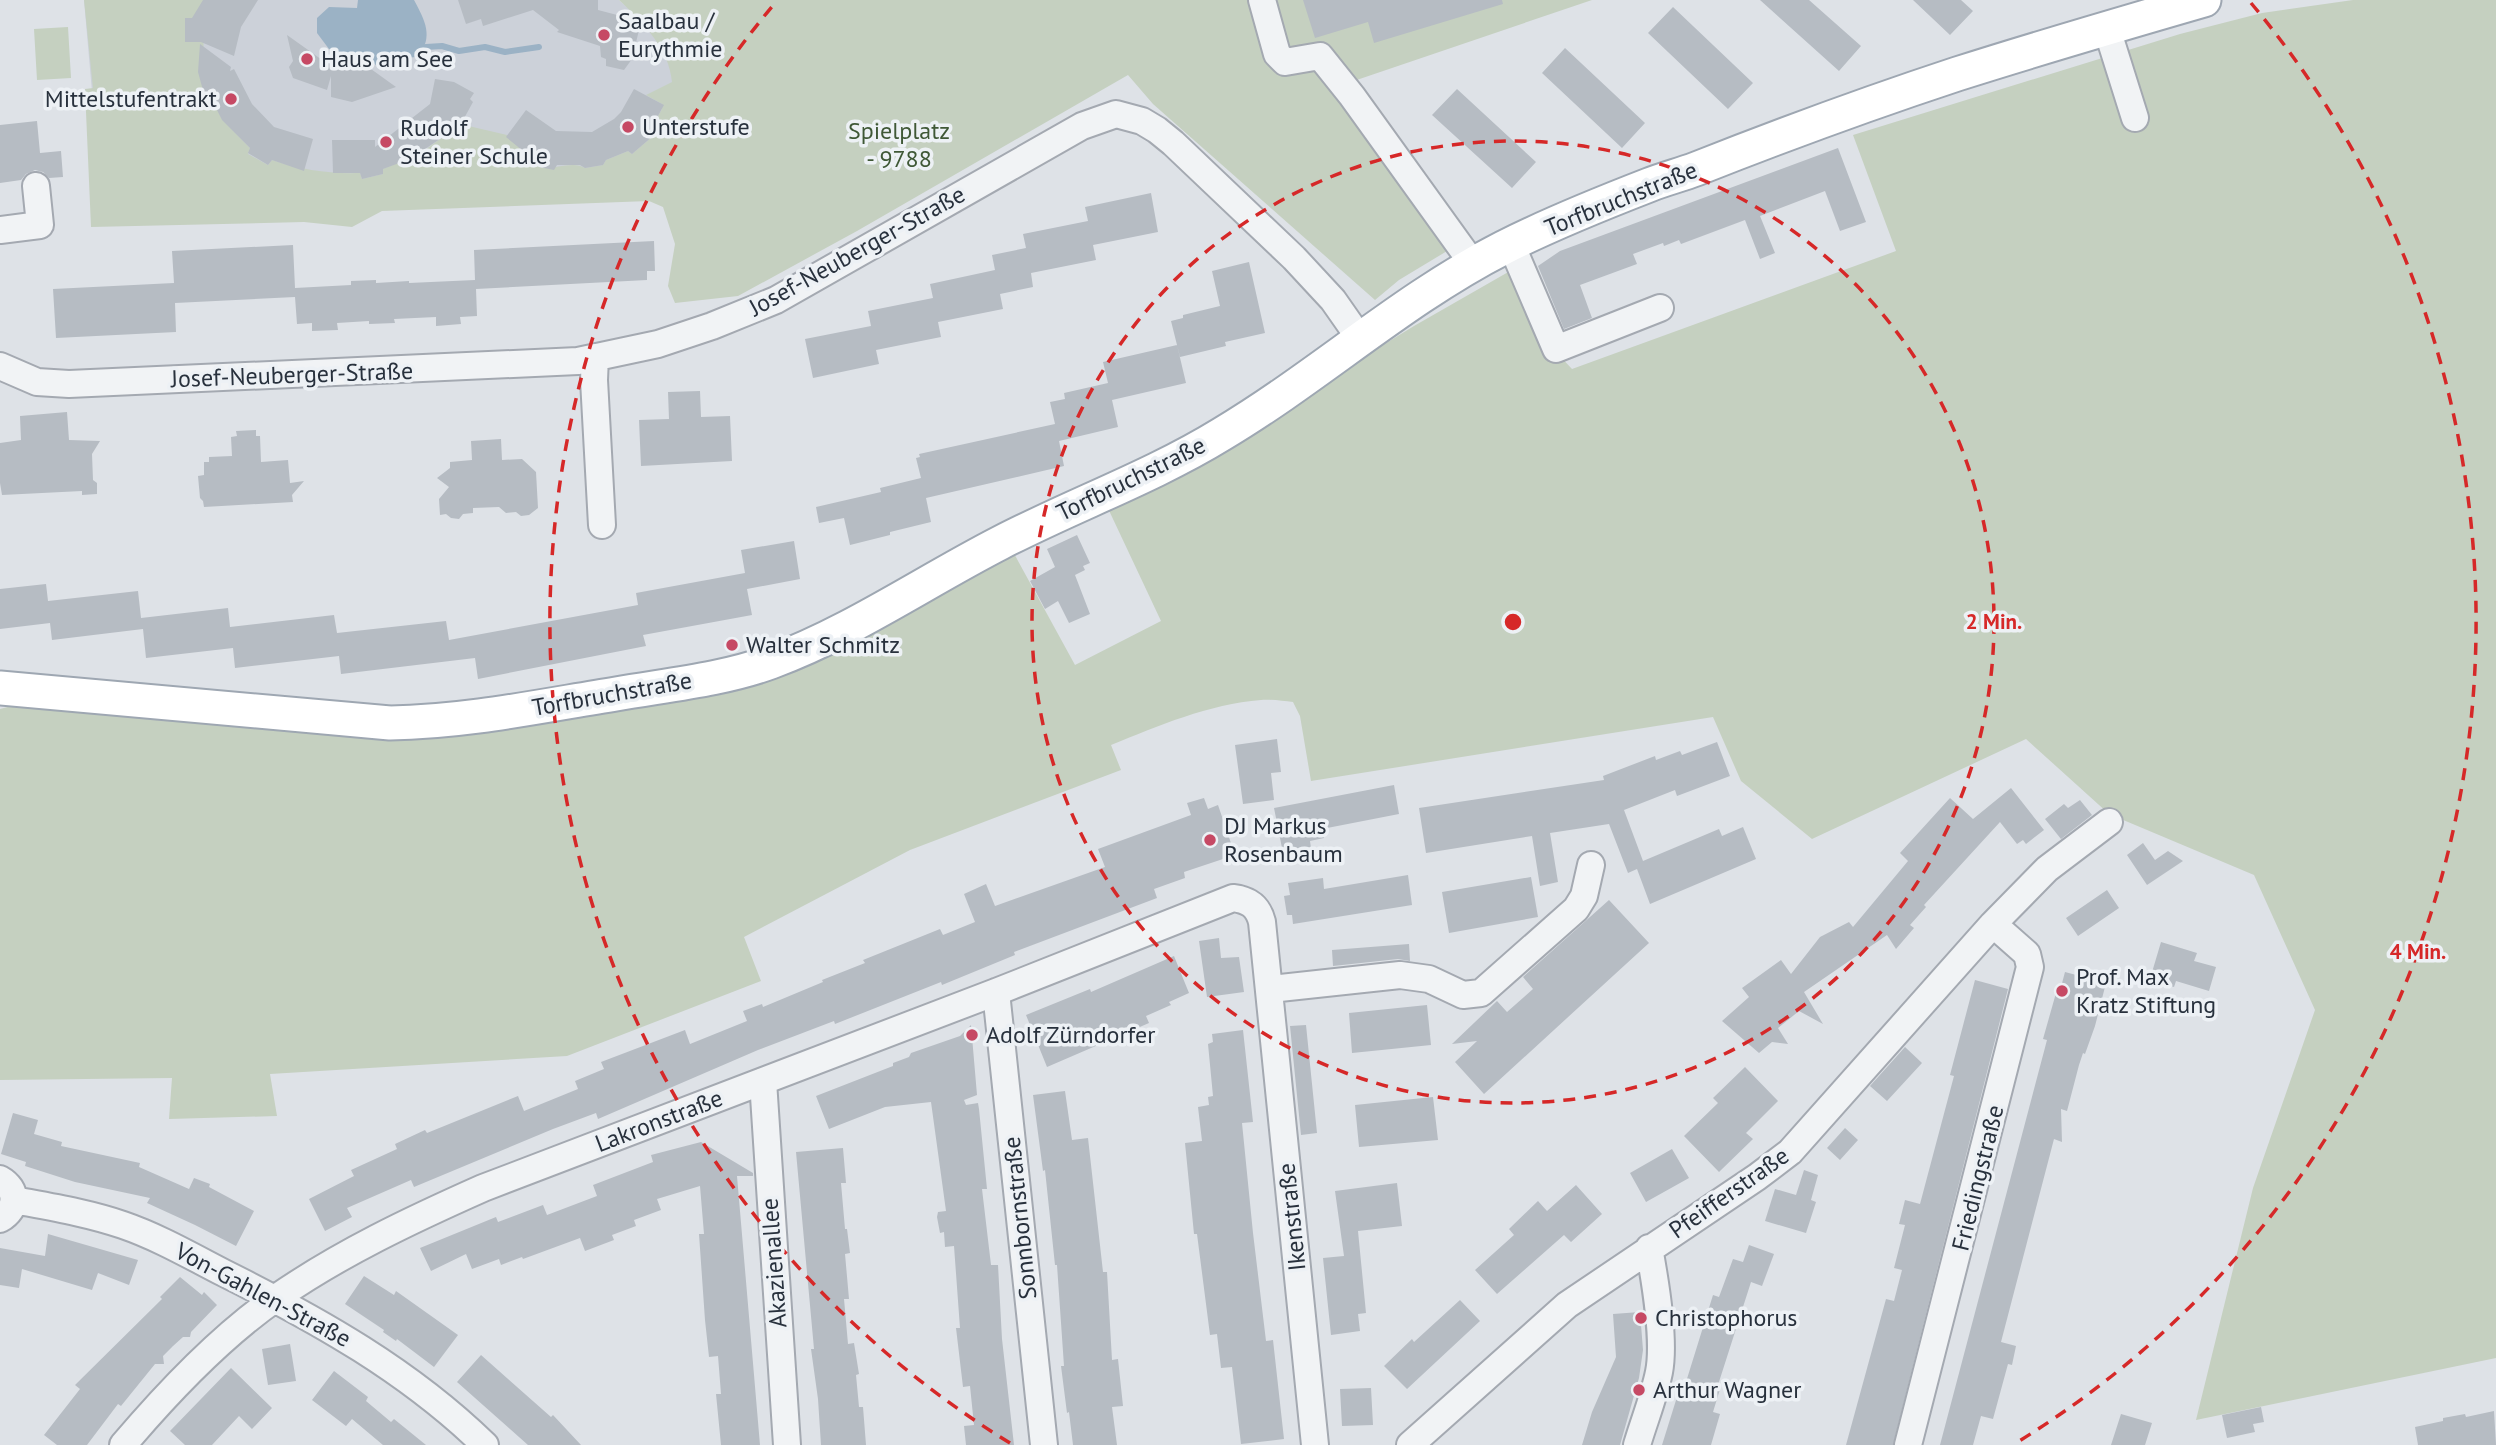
<svg xmlns="http://www.w3.org/2000/svg" width="2496" height="1445" font-family="'PT Sans',sans-serif">
  <style>
    .built { fill: #ccd1d9 }
    .green { fill: #c5d0c0 }
    .water { fill: #9bb2c5 }
    .lines { fill: none; stroke-linecap: round; stroke-linejoin: round }
    .stream { stroke: #9bb2c5; stroke-width: 6 }
    .building { fill: #b6bcc3 }
    .minor-casing { stroke: #a4a9b1; stroke-width: 30 }
    .major-casing { stroke: #9ea7b2; stroke-width: 37 }
    .minor { stroke: #f1f3f5; stroke-width: 26 }
    .major { stroke: #fff; stroke-width: 33 }
    .ring { fill: none; stroke: #d62828; stroke-width: 3.5; stroke-dasharray: 12 9 }
    .poi-dot { fill: #c64964; stroke: #edf1f5; stroke-width: 2.5 }
    .labels { text-anchor: middle; stroke-width: 7; stroke-linejoin: round; paint-order: stroke }
    .poi-label { font-size: 24px; fill: #28313d; stroke: #edf1f5; text-anchor: start }
    .park-label { font-size: 24px; fill: #3f5836; stroke: #edf1f5 }
    .street-label { font-size: 24px; fill: #28313d; stroke: #edf1f5 }
    .centre { fill: #d62828; stroke: #edf1f5; stroke-width: 3.5 }
    .ring-label { font-size: 21px; text-anchor: middle; font-weight: bold; fill: #d62828; stroke: #edf1f5; stroke-width: 7; stroke-linejoin: round; paint-order: stroke }
  </style>
  <rect width="100%" height="100%" fill="#dee2e7"/>
  <path class="built" d="M84,0h535l75,70 -42,125 -549,23z"/>
  <path class="green" d="M84,0h119l1,94h5l14,26 27,28 -2,6 20,11 4,-5c30,10 57,14 88,13l2,6 21,-5v-5l38,-16 39,-29 47,11 16,16v7c6,3 14,9 22,10 12,0 30,-7 40,0l18,-3 3,-5 22,-9 4,3 21,-18 3,-6 -3,-5 9,-16v-5l-16,-9 26,-13c-3,-34 -29,-59 -53,-82h973l-253,86 118,159 -58,35 -24,20 -222,-196 -25,-29 -271,156 -119,65 -63,7 -7,-17 7,-42 -12,-37 -14,-6 -267,10 -30,16 -48,-5 -213,5 -6,-138 8,-1z
    M2353,0h143v1358l-300,62 57,-232 62,-178 -61,-135 -145,-61 -83,-75 -214,100 -71,-58 -28,-64 -402,64 -11,-65 -7,-14c-10,-1 -22,-3 -32,-2 -52,4 -103,26 -150,45l10,25 -211,80 -166,87 17,44 -194,75 -297,18 7,42 -108,3 3,-41 -172,2v-371l19,-5 390,34 306,-50 296,-140 64,117 86,-44 -56,-119 229,-127 80,-49 103,-59 38,84 17,18 324,-118 -43,-116 327,-101 82,-21z
    M68,27l3,51 -34,2 -3,-51z"/>
  <path class="water" d="M358,0h56c11,21 20,36 4,57l-17,1 -20,10 -18,-11 -34,-8 -12,-16v-15l12,-11 28,1z"/>
  <g class="lines">
    <path class="stream" d="M426,47l16,-1 17,5 26,-4 20,5 34,-5"/>
  </g>
  <path class="building" d="M203,0h55l-17,27 -7,29 -33,-14h-16v-24h7z
    M458,0h140v10l23,6 1,9 17,5 -7,29 -8,11 -18,-4v-7l-5,-2 -1,-11 -43,-14 2,-2 -26,-20 -50,16 -2,-7 -15,5z
    M1303,0h199l1,4 -129,39 -6,-21 -53,16z
    M1760,0h49l52,46 -22,25z
    M1913,0h48l12,11 -23,24z
    M1673,7l80,76 -25,26 -80,-76z
    M287,35l38,27 8,-5 25,9 6,-2 32,23 -44,15 -21,-5v-21l-4,14 -34,-12 -4,-11 4,-6z
    M200,44l31,23 -1,4 4,-2 18,35 22,23 39,12 -9,32 -32,-11 -4,5 -20,-12 2,-5 -28,-28 -13,-26h-5l-6,-22z
    M1565,48l80,75 -23,25 -80,-75z
    M435,79l19,3 20,11 -4,6 3,3 -11,20 -14,17 -5,-2 -33,22 -27,10v5l-21,5 -2,-6h-27l-1,-33h43v7l55,-43z
    M634,89l30,16 -11,20 4,5 -4,6 -21,18 -4,-3 -22,9 -3,5 -18,3 -5,-3h-23l-3,5 -10,-2 -21,-10v-7l-17,-14 20,-27 30,21 36,1 22,-13 7,-7z
    M1457,89l79,73 -24,26 -80,-73z
    M37,121l3,32 21,-2 2,26 -14,1 -6,-6 -8,-2 -9,4 -5,6 -21,3v-58z
    M1838,148l28,74 -26,9 -15,-40 -65,25 15,37 -15,6 -15,-39 -64,24 -2,-4 -15,6 -1,-3 -30,11 4,10 -57,21 12,33 -28,11 -26,-63 22,-15z
    M1151,193l7,39 -65,13 3,15 -65,13 2,14 -33,7 3,15 -65,13 3,15 -65,13 3,14 -66,14 -8,-39 66,-13 -3,-15 65,-13 -3,-14 65,-14 -3,-15 34,-7 -3,-14 65,-13 -3,-14z
    M654,241l1,30h-8v9l-171,9 1,27 -17,1 1,7 -25,2v-9l-42,2 1,4 -26,1v-3l-32,2 1,7 -26,1v-8l-15,1 -2,-27 -120,6 1,29 -120,6 -3,-49 121,-6 -2,-32 121,-6 2,43 56,-3v-4l25,-1v3l33,-2v2l66,-3 -1,-30z
    M1249,262l16,71 -40,9 1,4 -46,11 -9,-36 12,-3v-3l37,-9 -8,-35z
    M1177,345l9,38 -74,17 6,27 -59,14 5,25 -138,32 5,24 -41,10v3l-40,10 -6,-27 -25,5 -3,-16 65,-15 -1,-4 41,-10 -5,-20 4,-1 -1,-3 136,-30 -5,-22 15,-3 -1,-6 44,-10 -5,-21z
    M700,391l1,26 29,-1 2,45 -91,5 -2,-46 30,-1 -1,-27z
    M67,412l2,28 31,1 -8,13 1,26 4,3v11l-15,1v-4l-80,4 -2,-12v-40l21,-3 -1,-24z
    M256,430v6h4l1,26 27,-2 2,23 14,-2 -12,14 1,7 -89,5 -1,-6 -3,-3 -2,-22 6,-1v-13h5v-5l23,-1 -1,-19 6,-1 -1,-5z
    M501,439l1,21 20,-1 14,13 2,36 -9,7 -8,1 -5,-4 -10,1 -7,-6 -26,1v5l-10,1 -4,5 -8,-1 -5,-4 -6,1 -1,-16 10,-12 -12,-9 13,-10v-6l22,-2 -1,-19z
    M1077,535l13,28 -7,3 2,4 -10,5 15,39 -21,9 -11,-22 -13,8 -15,-28 25,-14 -8,-18z
    M794,541l6,38 -53,10 5,26 -109,20 3,11 -168,33 -3,-21 -134,16 -2,-18 -104,12 -2,-20 -87,10 -3,-29 -91,11 -2,-17 -50,6v-40l46,-5 2,17 90,-10 3,27 87,-10 2,19 104,-12 3,18 109,-12 3,19 189,-35 -2,-12 109,-20 -4,-23z
    M1277,739l4,33 -10,1 3,27 -31,4 -8,-59z
    M1717,742l13,34 -53,20 -2,-6 -51,20 19,51 76,-32 3,7 21,-9 13,32 -106,45 -13,-35 -9,4 -19,-49 -59,9 8,49 -18,4 -8,-50 -106,17 -7,-45 185,-28 -1,-4 52,-20 1,4 24,-9 2,4z
    M1394,785l5,29 -77,15 2,9 -14,3 1,7 -28,5 -9,-45z
    M2011,788l33,42 -18,14 -3,-4 -6,4 -17,-22 -76,83 2,2 -16,18 4,3 -18,21 -9,-14 -83,57 19,32 -24,-13 -21,17 10,16 -16,-2 -13,11 -37,-32 27,-24 -7,-9 39,-28 10,14 29,-37 29,-15 4,5 55,-66 -8,-8 50,-55 23,21z
    M1204,798l4,11 10,-4 17,50 -51,17 1,6 -31,11 3,9 -143,54 1,3 -73,30 -1,-3 -106,42 -1,-3 -76,29 -160,69 -2,-6 -43,16 -139,58 -3,-7 -64,28 5,9 -27,14 -16,-32 45,-23 -3,-6 46,-21 -2,-5 30,-14 2,3 91,-37 6,15 54,-22 -3,-8 29,-12 -3,-7 84,-32 5,14 57,-23 -4,-10 19,-7 1,3 60,-25 -1,-2 43,-17 -2,-3 77,-31 3,6 32,-13 -11,-28 22,-10 9,22 110,-39 -7,-18 93,-34 -4,-12z
    M2080,800l12,15 -31,24 -16,-20 19,-15 4,4z
    M2143,843l12,17 13,-9 15,10 -36,24 -20,-30z
    M1408,875l4,30 -119,19 -1,-9h-5l-3,-19 6,-1 -2,-12 35,-5 1,11z
    M1531,877l7,40 -89,16 -7,-41z
    M2107,890l12,18 -41,28 -12,-18z
    M1609,900l40,43 -165,151 -29,-32 22,-21 -25,3 45,-43 10,11 26,-23 -10,-12z
    M1219,938l2,20 18,-1 5,35 -37,5 -8,-56z
    M2161,942l36,11 -3,8 22,6 -7,24 -33,-10 -2,6 -24,-8z
    M1409,944l1,17 -12,-2 -65,7 -1,-16z
    M1174,956l15,37 -20,9 2,3 -25,11 3,7 -102,44 -21,-52 64,-26 1,3z
    M2065,972l41,11 -11,43 -10,28 -2,-1 -4,12 -12,46 -6,-2 1,33 -8,-3 -53,203 15,4 -4,19 -4,-1 -15,55 -12,-3 -8,29h-33l107,-405 -4,-1 15,-53 3,1z
    M1975,980l33,9 -115,456h-47l40,-146 8,2 8,-31 -8,-2 11,-43 -6,-1 6,-24 15,4 34,-128 -4,-1z
    M1427,1005l4,40 -79,8 -3,-40z
    M971,1025l6,70 -13,5 2,5 12,-2 1,6 8,80h-5l9,76h7l4,74 12,106h-48l-2,-19 10,-1 -4,-39 -7,1 -7,-59h4l-6,-82 -9,1 -1,-15 -4,1 -3,-16 1,-5 8,-1 -15,-109 -46,5 -56,22 -13,-33 77,-30v-3l16,-6 2,-4 49,-17z
    M1306,1025l11,108 -16,2 -11,-109z
    M1243,1030l10,92 -11,1 11,110 13,108 7,-1 11,99 -43,5 -9,-77 -11,1 -4,-34 -7,1 -13,-101h-3l-9,-91 17,-2 -4,-34 11,-2 -1,-8 5,-1 -5,-52 5,-2 -1,-8z
    M1905,1047l17,16 -35,38 -17,-15z
    M1745,1067l33,34 -32,32 7,6 -34,33 -35,-36 34,-33 -5,-5z
    M1065,1091l7,49 16,-2 15,134h4l5,88 6,-1 5,47 -11,1 5,38h-44l-4,-33 -2,1 -6,-47h3l-7,-101h-2l-10,-95 -2,1 -10,-76z
    M1433,1097l5,43 -79,7 -4,-42z
    M13,1113l25,7 -4,14 28,8 -1,4 79,17 -1,4 50,22 5,-11 16,6 -1,3 45,24 -18,35 -41,-21 -48,-22 3,-5 -75,-16 -50,-16 1,-4 -25,-8z
    M1845,1128l13,12 -18,20 -13,-12z
    M701,1142l52,31v3h-16l23,269h-39l-5,-51h5l-3,-38 -9,1 -4,-37 -6,-86h5l-4,-48 -43,13 4,11 -27,10 2,6 -24,9 2,5 -29,11 -5,-13 -57,21 -1,-2 -21,8 -2,-6 -27,10 -6,-15 -35,17 -11,-23 76,-31 2,5 45,-17 4,10 50,-19 -4,-11 60,-23 -2,-7z
    M843,1148l3,35h-5l4,46h2l3,24 -5,1 4,45h-5l4,45 6,-1 5,31 -3,1 3,32h4l3,38h-45l-3,-46 -7,-50h3l-18,-197z
    M1672,1149l17,29 -43,24 -16,-29z
    M1804,1170l14,5 -7,25 5,2 -10,31 -41,-12 10,-32 21,6z
    M1397,1183l5,43 -44,5 8,82 -8,1 2,17 -29,4 -8,-77 21,-2 -9,-65z
    M1576,1185l26,29 -31,28 -7,-7 -67,59 -22,-24 39,-35 -5,-6 29,-28 9,10z
    M48,1234l90,26 -9,25 -31,-12 -6,17 -70,-21 -3,19 -19,-3v-37l45,8z
    M1749,1245l25,9 -12,32 -11,-4 -33,103 3,1 -8,26 7,2 -9,31h-49l20,-64 4,1 27,-87 6,2 14,-38 10,3z
    M364,1276l30,19 2,-4 62,44 -24,32 -37,-28 -1,2 -13,-9 1,-2 -39,-26z
    M180,1277l22,18 2,-3 13,13 -26,27 -1,5h-7l-10,9 -10,10 1,8h-9l-34,42 -3,-2 -31,41h-30l-13,-10 36,-46 -5,-4 87,-86 -2,-2z
    M1460,1300l20,21 -73,68 -23,-23 28,-27 2,3z
    M1640,1312l3,38 -4,28 -19,67h-38l10,-33 24,-55 -3,-43z
    M290,1344l6,37 -28,4 -6,-36z
    M481,1355l70,62 2,-2 28,30h-53l-71,-63z
    M231,1368l41,40 -20,21 -13,-13 -27,29h-27l-15,-14z
    M334,1371l34,26 -2,4 25,21 3,-3 32,26h-43l-31,-26 -6,7 -34,-26z
    M1371,1388l2,37 -31,1 -2,-37z
    M2261,1407l3,15 -11,2 2,8 -28,6 -5,-23z
    M2494,1411l2,34h-78l-3,-18 28,-6v-3l22,-4 1,3z
    M2121,1414l31,9 -7,22h-34z"/>
  <g class="lines">
    <g class="minor-casing">
      <path id="minor" d="M1262,0l15,54 8,8 35,-6 32,40 121,168
        M2107,29l28,89
        M0,230l40,-5 -4,-39
        M1511,244l45,105 104,-41
        M595,357l-1,23 8,145
        M0,366l37,16 32,2 509,-23 80,-17 54,-18 64,-26 306,-174 34,-12 26,7 15,9 16,13 121,115 39,42 28,40
        M1270,989l130,-14 29,4 34,16 18,-2 95,-84 8,-13 7,-31
        M996,992l48,453
        M763,1081l24,364
        M0,1179c18,10 18,30 0,40
        M14,1200c37,7 74,13 109,25 35,12 68,31 101,48 94,47 185,98 261,172
        M123,1445c44,-52 97,-108 153,-147 65,-45 135,-78 207,-110l513,-196 237,-94c16,2 25,8 29,24l53,523
        M1410,1445l157,-140 190,-128 33,-25 203,-228 54,-55 62,-47
        M1637,1445c7,-24 17,-48 22,-73 6,-30 -4,-92 -10,-124
        M1908,1445l122,-478 -3,-13 -34,-30"/>
    </g>
    <g class="major-casing">
      <path id="major" d="M0,688l390,35c76,-1 151,-17 226,-29 51,-9 106,-14 155,-32 81,-30 153,-80 229,-119 73,-38 152,-66 222,-109 97,-58 181,-135 281,-186 47,-24 97,-44 146,-63 15,-6 31,-10 47,-16 86,-34 173,-66 261,-95 82,-26 164,-50 247,-74"/>
    </g>
    <use href="#minor" class="minor"/>
    <use href="#major" class="major"/>
  </g>
  <g class="ring">
    <circle cx="1513" cy="622" r="481"/>
    <path d="M1010 1443A963 963 0 0 1 775 3M2251 3A963 963 0 0 1 2016 1443"/>
  </g>
  <g class="poi-dot">
    <circle cx="604" cy="35" r="7"/>
    <circle cx="307" cy="59" r="7"/>
    <circle cx="231" cy="99" r="7"/>
    <circle cx="628" cy="127" r="7"/>
    <circle cx="386" cy="142" r="7"/>
    <circle cx="732" cy="645" r="7"/>
    <circle cx="1210" cy="840" r="7"/>
    <circle cx="2062" cy="991" r="7"/>
    <circle cx="972" cy="1035" r="7"/>
    <circle cx="1641" cy="1318" r="7"/>
    <circle cx="1639" cy="1390" r="7"/>
  </g>
  <g class="labels">
    <g class="poi-label">
      <text x="618" y="29">Saalbau /<tspan x="618" dy="28">Eurythmie</tspan></text>
      <text x="321" y="67">Haus am See</text>
      <text x="217" y="107" text-anchor="end">Mittelstufentrakt</text>
      <text x="642" y="135">Unterstufe</text>
      <text x="400" y="136">Rudolf<tspan x="400" dy="28">Steiner Schule</tspan></text>
      <text x="746" y="653">Walter Schmitz</text>
      <text x="1224" y="834">DJ Markus<tspan x="1224" dy="28">Rosenbaum</tspan></text>
      <text x="2076" y="985">Prof. Max<tspan x="2076" dy="28">Kratz Stiftung</tspan></text>
      <text x="986" y="1043">Adolf Zürndorfer</text>
      <text x="1655" y="1326">Christophorus</text>
      <text x="1653" y="1398">Arthur Wagner</text>
    </g>
    <g class="park-label">
      <text x="899" y="139">Spielplatz<tspan x="899" dy="28">- 9788</tspan></text>
    </g>
    <g class="street-label">
      <text transform="translate(1621 199) rotate(-22)" y="8">Torfbruchstraße</text>
      <text transform="translate(857 251) rotate(-29)" y="8">Josef-Neuberger-Straße</text>
      <text transform="translate(292 375) rotate(-2)" y="8">Josef-Neuberger-Straße</text>
      <text transform="translate(1131 479) rotate(-26)" y="8">Torfbruchstraße</text>
      <text transform="translate(612 694) rotate(-10)" y="8">Torfbruchstraße</text>
      <text transform="translate(659 1121) rotate(-21)" y="8">Lakronstraße</text>
      <text transform="translate(1978 1178) rotate(-76)" y="8">Friedingstraße</text>
      <text transform="translate(1729 1193) rotate(-35)" y="8">Pfeifferstraße</text>
      <text transform="translate(1292 1217) rotate(-96)" y="8">Ikenstraße</text>
      <text transform="translate(1020 1218) rotate(-96)" y="8">Sonnbornstraße</text>
      <text transform="translate(774 1263) rotate(-94)" y="8">Akazienallee</text>
      <text transform="translate(263 1295) rotate(28)" y="8">Von-Gahlen-Straße</text>
    </g>
  </g>
  <circle cx="1513" cy="622" r="10" class="centre"/>
  <g class="ring-label">
    <text x="1994" y="629">2 Min.</text>
    <text x="2418" y="959">4 Min.</text>
  </g>
</svg>
